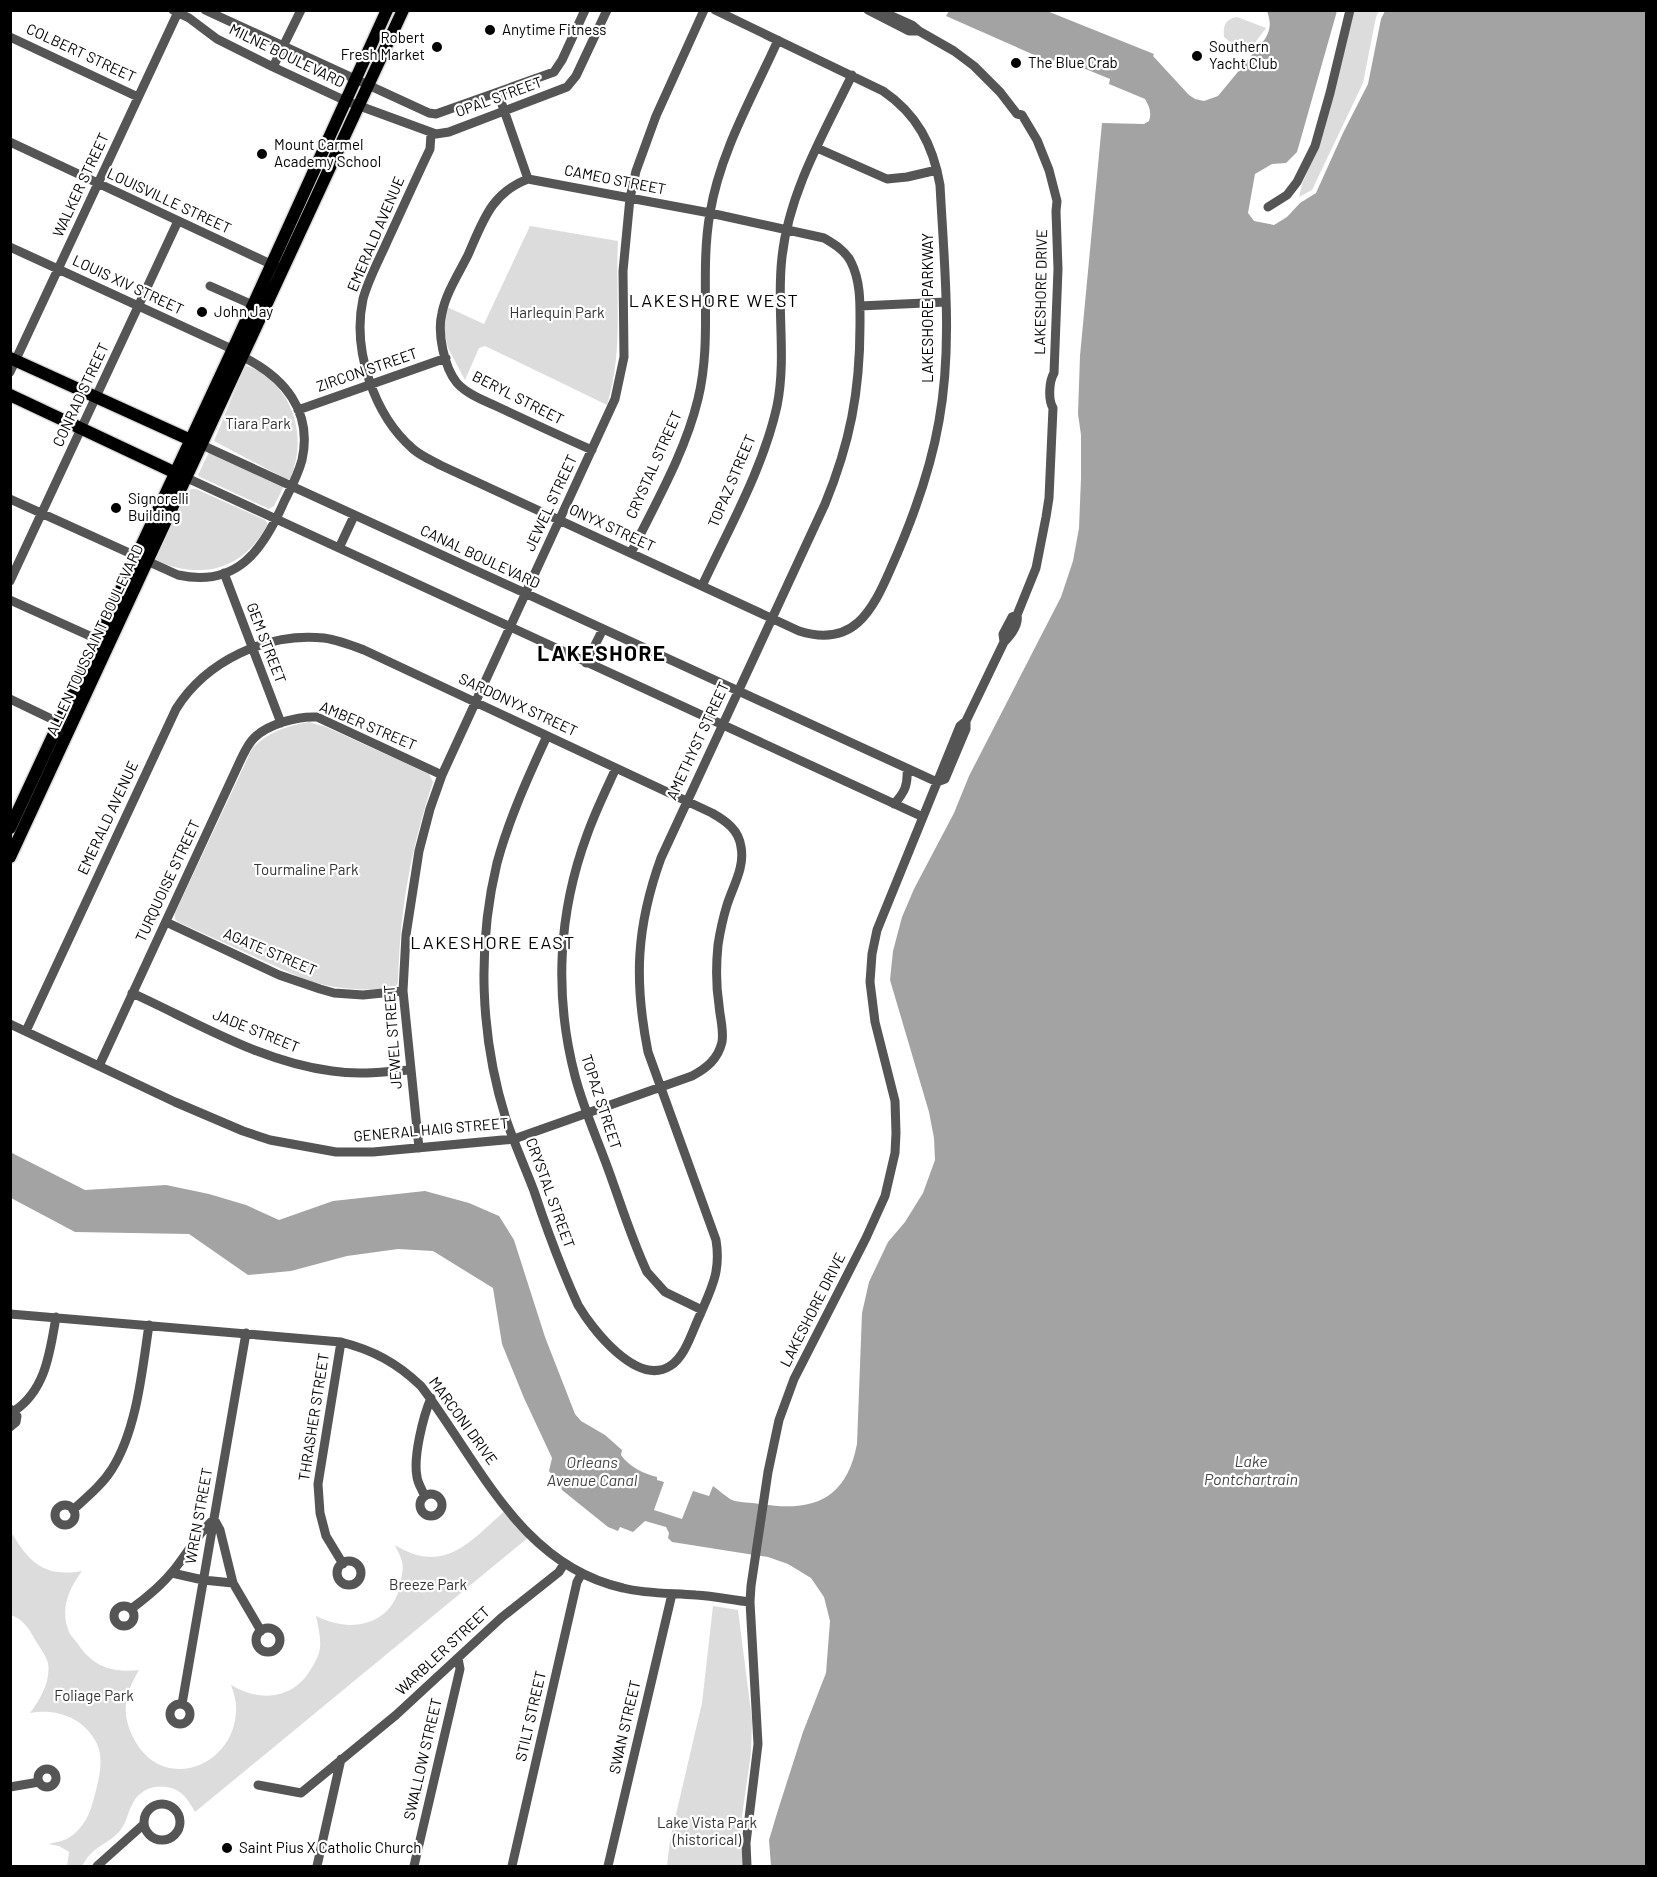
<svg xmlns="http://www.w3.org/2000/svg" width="1657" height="1877" font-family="Barlow,sans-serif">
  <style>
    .green { fill: #dcdcdc }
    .water { fill: #a3a3a3 }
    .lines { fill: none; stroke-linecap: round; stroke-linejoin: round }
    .major-casing { stroke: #dbdbdb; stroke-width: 15 }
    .minor { stroke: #555; stroke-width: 9 }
    .major { stroke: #000; stroke-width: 12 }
    .poi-dot { fill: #000; stroke: #fff; stroke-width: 2 }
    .labels { text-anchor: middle; stroke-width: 4.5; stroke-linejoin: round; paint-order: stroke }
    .poi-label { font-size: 15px; fill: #000; stroke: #fff; text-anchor: start }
    .street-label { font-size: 15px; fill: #000; stroke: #fff }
    .park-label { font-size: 15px; fill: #333; stroke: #fff }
    .water-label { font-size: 16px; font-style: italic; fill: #444; stroke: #fff }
    .quarter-label { font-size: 18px; letter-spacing: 1.5px; fill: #000; stroke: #fff }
    .district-label { font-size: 21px; font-weight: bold; letter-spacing: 1.5px; fill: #000; stroke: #fff }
  </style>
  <rect width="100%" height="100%" fill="#fff"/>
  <path class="green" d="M1354,11h25l-3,6 -13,66 -51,107 -13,7 3,-13 16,-36z
    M1237,17l29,11 -20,27 -22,-18c-1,-11 1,-18 13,-20z
    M530,226l88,15c-3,56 6,109 -11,164l-122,-59 -6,2 -14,32 -17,-32 -5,-22 4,-19 37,17z
    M245,366c9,1 18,7 25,13 28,26 35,65 20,100h-4l-72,-38z
    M209,452l75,34 -10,20 -5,3 -69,-32 -2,-2z
    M191,489h5l69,31 3,4c-25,46 -65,56 -112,37l-2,-3 33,-65z
    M309,722l17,5 103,47 4,8c-23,70 -33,128 -35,201l-3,4c-31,5 -60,2 -89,-7l-128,-58 -3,-3v-6l77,-164c15,-17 35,-23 57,-27z
    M507,1509l23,27 -335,276c-4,-7 -8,-14 -14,-19 -15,-11 -39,-8 -48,10 -6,10 -6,20 -14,29 -15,15 -25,13 -37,34h-15l2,-14 -10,-6 -11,-2c9,-2 18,-3 26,-10 13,-11 17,-24 21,-40 4,-15 9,-35 2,-50 -12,-26 -41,-36 -67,-31 10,-13 21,-32 18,-50 -2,-8 -10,-18 -14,-25 -5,-10 -13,-20 -23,-23l-1,-85c18,31 33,48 72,41 -12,16 -22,37 -14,58 1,5 7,11 10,15 15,23 35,29 61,26 -14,24 -19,42 -5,69 28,54 99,29 102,-27 1,-9 -2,-18 -5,-27 28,17 62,15 80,-16 4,-6 8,-14 9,-21 1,-11 -2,-22 -4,-32 33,17 74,11 84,-30 1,-7 4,-17 2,-24 -1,-6 -5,-12 -7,-17 50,31 75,-4 112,-36z
    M713,1606l25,4 14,110 -1,33 -9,63 -1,24 2,26h-76l3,-26 32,-137z"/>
  <path class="water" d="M949,11h98l107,43 -1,2 36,39 6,4 9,2 14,-5 47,-57c6,-10 6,-17 2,-28h70l-40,141 -11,11 -14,1 -17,10 -7,39 6,8 20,4 13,-8 13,-14 16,-10 27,-60 25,-49 13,-65 4,-8h261v1855h-875l-2,-26 9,-30 25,-78 23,-59 4,-52 -6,-24 -13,-19 -23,-14 -20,-7 -96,-15 -4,-4 1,-5 -3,-6 -21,-6 -12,11 -13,-5 -2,4 -10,-4 -46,-37 -2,-6 -11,-13 3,-13 -28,-60 -22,-54 -9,-56 -60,-37 -35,-2 -51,7 -56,15 -43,4 -59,-41 -114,-2 -64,-34 -1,-46 75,38 81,-5 43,9 37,11 33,15 54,-19 92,-10 44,12 30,13 15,24 31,97 30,77 6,7 24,14 17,15 -1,5c8,12 24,19 36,22v3l7,2 -10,28 28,9 11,-28 16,5 4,-10c6,4 13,11 19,14 7,3 19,2 28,4 52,8 86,-3 97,-60l5,-131 7,-31 19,-40 17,-20 18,-29 12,-33 -1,-22 -5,-26 -39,-132 3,-29 9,-34 12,-28 40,-76 15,-37 92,-179 12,-36 6,-33 2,-50v-43l-3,-21 2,-58 22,-233 42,1 5,-3c3,-9 0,-15 -4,-22l-36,-15 1,-5 -51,-21 -9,4 -104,-46z"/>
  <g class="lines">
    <g class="major-casing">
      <path id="major" d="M10,358l185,84
        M10,395l170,80
        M10,828l229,-492 148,-326
        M10,857l393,-847"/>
    </g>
    <path class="minor" d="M173,10l16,8 28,21 56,28 73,34 90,33 13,-2 118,-45 9,-11 31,-66
      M205,10l224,103 7,1 118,-42 8,-12 23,-50
      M868,10l41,21h10
      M10,37l128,60
      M273,67l28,-57
      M498,93l30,86
      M431,134l-1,15c-15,31 -29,63 -44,95 -8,18 -18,36 -23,55 -11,51 11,116 50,150 8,7 18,11 27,16l359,166c54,17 73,-19 92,-63 21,-47 39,-95 48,-147 14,-77 5,-158 1,-236 -7,-40 -23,-71 -57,-94l-168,-81
      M10,142l267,125
      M817,148l70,31 20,-2 30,-7
      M528,179l182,34 114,25c10,6 22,13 27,24 10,20 9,42 9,63 0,67 -10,118 -35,179l-164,354c-25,69 -27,123 -13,194l68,188c5,31 -4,47 -16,75 -8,16 -14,41 -30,51 -33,21 -78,-37 -92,-61 -17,-37 -31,-75 -44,-114 -9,-24 -20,-48 -28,-72 -26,-82 -29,-173 -9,-256 12,-44 31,-86 50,-127
      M528,179c-37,14 -45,42 -60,76 -9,18 -22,38 -26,58 -5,20 2,54 15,70 10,11 26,17 39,23 32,15 64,30 96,44
      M1268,207l19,-12 10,-13 18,-36 15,-53 20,-83
      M10,247l222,102
      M210,286l43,19
      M860,306l86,-4
      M10,372l169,-362
      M298,410l148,-52
      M202,445l735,337
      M187,478l736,339
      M10,499l168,76c59,13 85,-25 106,-73 7,-14 14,-27 18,-42 11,-49 -18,-83 -59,-103
      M339,548l15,-32
      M631,553c24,-49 54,-100 67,-154 15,-61 1,-124 12,-186 10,-61 43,-117 68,-173
      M224,573l57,150
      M10,581l168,-360
      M702,586c27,-58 61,-117 75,-180 10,-49 -1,-100 5,-149 7,-65 42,-124 70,-182
      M10,600l91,41
      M1004,642l-1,-8 9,-17 5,-2
      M586,663l17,-34
      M10,699l52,25
      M616,768c-10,22 -21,44 -29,67 -29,78 -33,161 -12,241 8,31 21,60 32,90 13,35 24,72 40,106l18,20 37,18
      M937,782l8,-3 21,-50v-8
      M894,804c11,-12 14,-19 13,-35
      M166,922l113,53 41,14 14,4 29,2 40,-4
      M132,993c64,29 129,69 200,78 26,4 52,1 78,-1
      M10,1024l165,78 68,29 27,9 66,12h37l141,-13 178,-63c15,-8 26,-17 30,-34 2,-12 -2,-24 -3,-37 -3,-19 -3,-40 -1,-60 2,-13 5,-27 9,-40 6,-19 18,-38 14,-58 -2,-17 -15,-26 -29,-34l-348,-163c-13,-5 -26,-10 -40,-12 -57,-6 -118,23 -148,71l-150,322
      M99,1066l142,-307c4,-8 7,-15 13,-21 14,-14 43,-22 63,-21l125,58
      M419,1148l-16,-157 3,-56 13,-84 11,-42 12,-34 173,-376 9,-42 -1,-86 7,-73 6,-27 20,-55 48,-106
      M10,1314l331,28c32,8 56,21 80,44 58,76 99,179 202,202 24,6 48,5 73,7 18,1 36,5 54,7
      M341,1342l-23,142 2,29 6,23 17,28
      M10,1409l7,7 -1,6 -6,5
      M14,1411c32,-21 36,-60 42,-94
      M420 1505a11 11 0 1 1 22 0a11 11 0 1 1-22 0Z
      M424,1495c-2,-6 -6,-11 -7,-18 -4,-20 6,-60 14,-79
      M55 1515a10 10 0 1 1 20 0a10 10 0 1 1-20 0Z
      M73,1510c14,-13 29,-25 39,-41 25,-40 30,-98 37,-144
      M337 1573a12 12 0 1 1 24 0a12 12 0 1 1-24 0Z
      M172,1573l31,7 30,3
      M114 1616a10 10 0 1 1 20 0a10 10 0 1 1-20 0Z
      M131,1609c15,-11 30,-23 42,-38 14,-17 24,-37 41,-52l6,11 13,53 28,48
      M256 1640a12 12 0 1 1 24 0a12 12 0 1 1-24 0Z
      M170 1714a10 10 0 1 1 20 0a10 10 0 1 1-20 0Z
      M182,1704l64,-371
      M38 1778a9 9 0 1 1 18 0a9 9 0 1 1-18 0Z
      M258,1785l43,8 95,-78 105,-97 58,-46 5,-8
      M10,1787l29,-5
      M144 1822a18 18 0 1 1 36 0a18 18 0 1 1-36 0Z
      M97,1866l47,-42
      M317,1866l24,-107
      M414,1866l46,-197 -2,-11
      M512,1866l65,-284 5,-9
      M608,1866l64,-272
      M747,1866l-1,-23 12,-99 -8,-142 1,-16 17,-114 11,-52 15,-41 72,-141 19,-42 10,-43 1,-20 -1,-32 -20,-79 -5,-40 2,-28 5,-24 83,-204 6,-5 38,-79c7,-7 15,-18 13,-27l19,-47 10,-51 3,-19 4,-90c-5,-8 -4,-27 1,-35l4,-104 -2,-58 1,-10 -8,-31 -12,-30 -15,-25 -5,-1 -17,-22 -26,-26 -20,-15 -35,-20 -7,-6 -20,-9h-10"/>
    <use href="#major" class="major"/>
  </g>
  <g class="poi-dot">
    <circle cx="490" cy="30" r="6"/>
    <circle cx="437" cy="47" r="6"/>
    <circle cx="1197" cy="56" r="6"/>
    <circle cx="1016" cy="63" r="6"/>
    <circle cx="262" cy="154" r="6"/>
    <circle cx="202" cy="312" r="6"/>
    <circle cx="116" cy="508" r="6"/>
    <circle cx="227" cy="1848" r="6"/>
  </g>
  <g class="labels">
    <g class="poi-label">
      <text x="502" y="35">Anytime Fitness</text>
      <text x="425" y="43" text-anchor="end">Robert<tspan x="425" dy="17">Fresh Market</tspan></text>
      <text x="1209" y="52">Southern<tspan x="1209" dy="17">Yacht Club</tspan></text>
      <text x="1028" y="68">The Blue Crab</text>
      <text x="274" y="150">Mount Carmel<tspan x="274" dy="17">Academy School</tspan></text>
      <text x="214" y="317">John Jay</text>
      <text x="128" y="504">Signorelli<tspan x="128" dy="17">Building</tspan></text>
      <text x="239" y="1853">Saint Pius X Catholic Church</text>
    </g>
    <g class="street-label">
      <text transform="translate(81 53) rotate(25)" y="5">COLBERT STREET</text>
      <text transform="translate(287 56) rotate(26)" y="5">MILNE BOULEVARD</text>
      <text transform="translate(499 97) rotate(-20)" y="5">OPAL STREET</text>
      <text transform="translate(615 180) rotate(11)" y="5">CAMEO STREET</text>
      <text transform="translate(81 185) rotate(-65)" y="5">WALKER STREET</text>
      <text transform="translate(169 201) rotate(25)" y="5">LOUISVILLE STREET</text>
      <text transform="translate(376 234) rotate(-67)" y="5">EMERALD AVENUE</text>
      <text transform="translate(128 285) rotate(25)" y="5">LOUIS XIV STREET</text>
      <text transform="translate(1041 292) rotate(-89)" y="5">LAKESHORE DRIVE</text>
      <text transform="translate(928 308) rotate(-90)" y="5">LAKESHORE PARKWAY</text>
      <text transform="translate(367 370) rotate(-19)" y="5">ZIRCON STREET</text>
      <text transform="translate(81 395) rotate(-65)" y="5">CONRAD STREET</text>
      <text transform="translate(518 398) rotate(27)" y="5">BERYL STREET</text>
      <text transform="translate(654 465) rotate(-66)" y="5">CRYSTAL STREET</text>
      <text transform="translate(732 481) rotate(-67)" y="5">TOPAZ STREET</text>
      <text transform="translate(551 503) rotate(-65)" y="5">JEWEL STREET</text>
      <text transform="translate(612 528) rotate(25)" y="5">ONYX STREET</text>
      <text transform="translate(480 557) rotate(25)" y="5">CANAL BOULEVARD</text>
      <text transform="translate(95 640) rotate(-65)" y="5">ALLEN TOUSSAINT BOULEVARD</text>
      <text transform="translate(266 643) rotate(69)" y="5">GEM STREET</text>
      <text transform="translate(518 705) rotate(25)" y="5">SARDONYX STREET</text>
      <text transform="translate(368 726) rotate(23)" y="5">AMBER STREET</text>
      <text transform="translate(698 741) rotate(-65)" y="5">AMETHYST STREET</text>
      <text transform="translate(108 818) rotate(-65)" y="5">EMERALD AVENUE</text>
      <text transform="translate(168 881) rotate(-65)" y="5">TURQUOISE STREET</text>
      <text transform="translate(270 952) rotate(23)" y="5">AGATE STREET</text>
      <text transform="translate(256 1031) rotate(22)" y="5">JADE STREET</text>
      <text transform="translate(393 1037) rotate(-94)" y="5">JEWEL STREET</text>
      <text transform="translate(601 1102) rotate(72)" y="5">TOPAZ STREET</text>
      <text transform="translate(431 1130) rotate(-5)" y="5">GENERAL HAIG STREET</text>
      <text transform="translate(550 1193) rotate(70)" y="5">CRYSTAL STREET</text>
      <text transform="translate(813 1310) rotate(-63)" y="5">LAKESHORE DRIVE</text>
      <text transform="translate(314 1417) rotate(-81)" y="5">THRASHER STREET</text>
      <text transform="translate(463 1421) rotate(54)" y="5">MARCONI DRIVE</text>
      <text transform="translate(199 1516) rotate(-80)" y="5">WREN STREET</text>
      <text transform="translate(443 1651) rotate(-43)" y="5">WARBLER STREET</text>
      <text transform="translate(531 1716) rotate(-77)" y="5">STILT STREET</text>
      <text transform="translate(625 1727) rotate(-77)" y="5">SWAN STREET</text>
      <text transform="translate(423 1759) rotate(-77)" y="5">SWALLOW STREET</text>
    </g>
    <g class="park-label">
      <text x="557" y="318">Harlequin Park</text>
      <text x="258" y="429">Tiara Park</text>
      <text x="306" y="875">Tourmaline Park</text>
      <text x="428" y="1590">Breeze Park</text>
      <text x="94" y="1701">Foliage Park</text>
      <text x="707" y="1828">Lake Vista Park<tspan x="707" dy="17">(historical)</tspan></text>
    </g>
    <g class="water-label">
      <text x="1251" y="1467">Lake<tspan x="1251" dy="18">Pontchartrain</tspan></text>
      <text x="592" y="1468">Orleans<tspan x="592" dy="18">Avenue Canal</tspan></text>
    </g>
    <g class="quarter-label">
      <text x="714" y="307">LAKESHORE WEST</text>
      <text x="493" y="949">LAKESHORE EAST</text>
    </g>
    <g class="district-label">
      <text x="602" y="661">LAKESHORE</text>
    </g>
  </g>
  <rect width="1657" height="1877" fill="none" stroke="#000000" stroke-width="24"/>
</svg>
